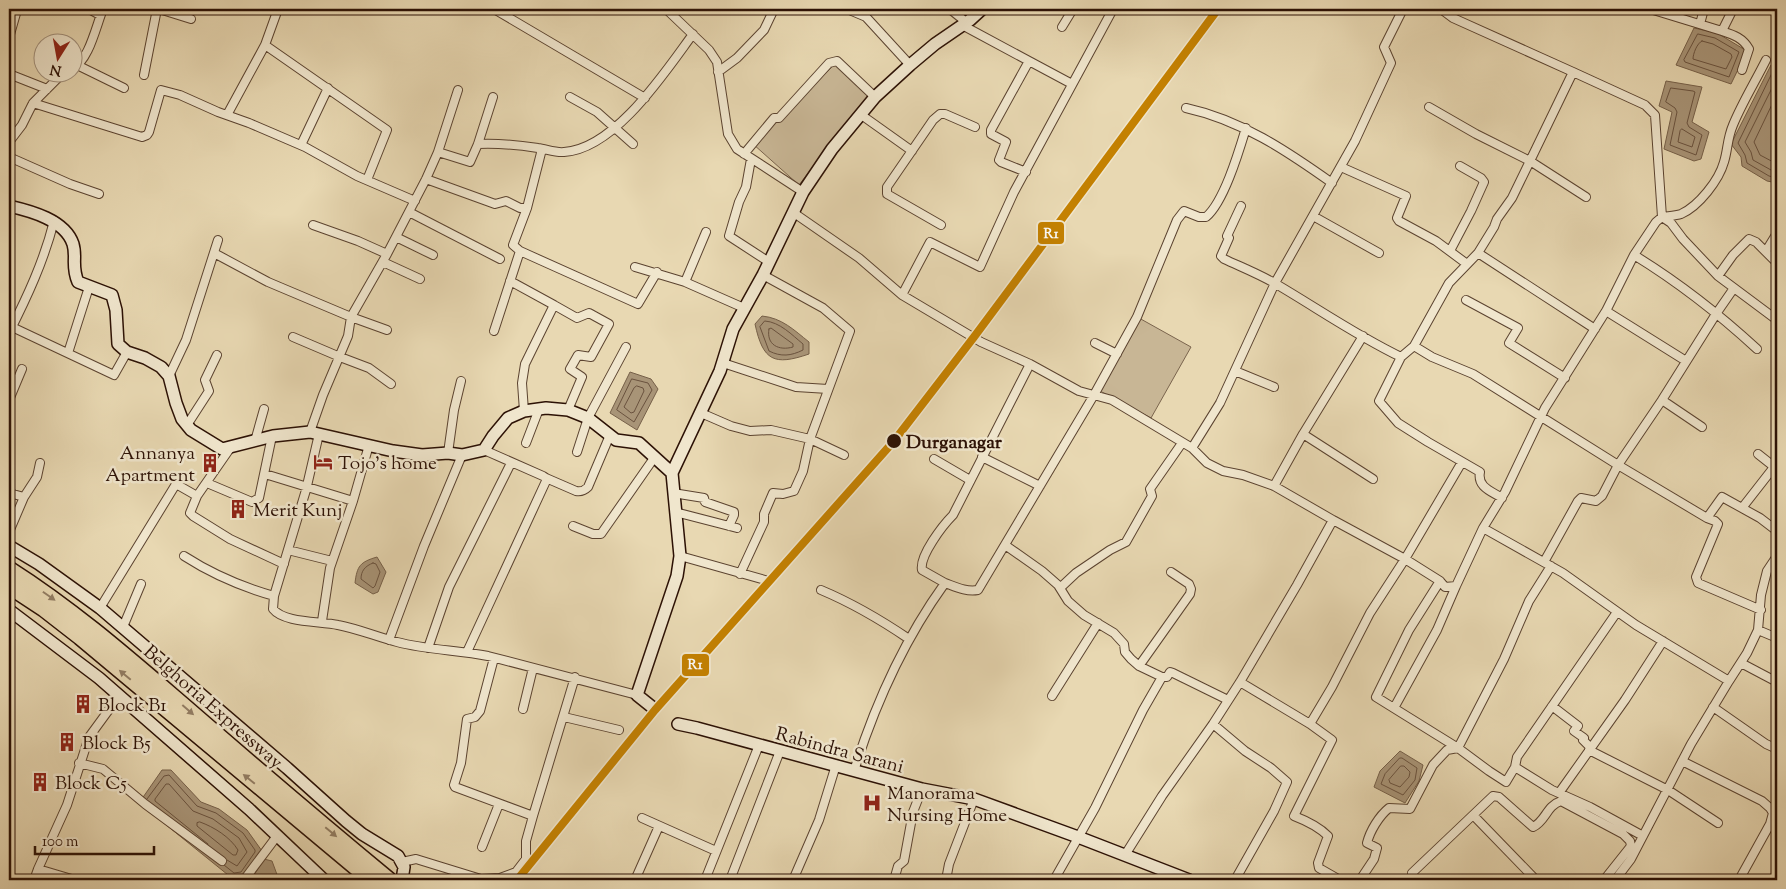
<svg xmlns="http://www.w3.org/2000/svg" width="1786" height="889" font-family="'Sorts Mill Goudy',serif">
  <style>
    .green { fill: #c8b695; stroke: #7a644d }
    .water { fill: #a89477; stroke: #766049 }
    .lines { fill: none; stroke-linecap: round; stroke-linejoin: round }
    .shore { stroke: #6a523e; stroke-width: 1 }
    .street-casing { stroke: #5b4330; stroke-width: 10 }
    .secondary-casing { stroke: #2c1105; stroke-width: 14 }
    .highway-casing { stroke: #2c1105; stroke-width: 18 }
    .street { stroke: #f0e6cd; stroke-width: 8 }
    .secondary { stroke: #f0e6cd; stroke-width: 11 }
    .highway { stroke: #e8d8b2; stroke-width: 15 }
    .rail-1-casing { stroke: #f0e6cd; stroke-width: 11 }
    .rail-1 { stroke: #c48101; stroke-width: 8 }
    .oneway { fill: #937e64 }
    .stop-dot { fill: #2c1105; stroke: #f0e6cd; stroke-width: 2 }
    .labels { text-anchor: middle; stroke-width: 5; stroke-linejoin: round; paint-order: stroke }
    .stop-label { font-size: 19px; font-weight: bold; fill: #2c1105; stroke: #f0e6cd; text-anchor: start }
    .poi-label { font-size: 19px; fill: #2c1105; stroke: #f0e6cd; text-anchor: start }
    .street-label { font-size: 19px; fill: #2c1105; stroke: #f0e6cd }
    .line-badge { stroke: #f0e6cd; stroke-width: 2 }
    .badge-label { font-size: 14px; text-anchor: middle; font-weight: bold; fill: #fff }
  </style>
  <rect width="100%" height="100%" fill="#e8d8b2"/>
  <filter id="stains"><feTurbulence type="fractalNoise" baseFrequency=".004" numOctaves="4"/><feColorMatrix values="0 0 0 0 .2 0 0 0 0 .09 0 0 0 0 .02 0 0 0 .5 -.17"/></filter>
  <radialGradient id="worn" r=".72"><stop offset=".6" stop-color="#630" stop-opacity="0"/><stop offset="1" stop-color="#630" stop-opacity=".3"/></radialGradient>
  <path class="green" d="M835,64l36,32 -40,47 -32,42 -46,-41z
    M1139,318l52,29 -40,71 -51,-27z"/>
  <path class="water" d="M1694,28l23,5 30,18 -16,33 -55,-19z
    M1771,65l6,2v116l-10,-2 -25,-15 -1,-9 -10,-13z
    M1666,81l36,6 -10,35 17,10 -8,27 -7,2 -30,-12 8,-37 -13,-6z
    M762,316c20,2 32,14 47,26v12c-35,12 -46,7 -54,-30z
    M630,372l21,7 7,10 -21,41 -27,-17z
    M377,557l9,15 -8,20 -5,2 -18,-11c2,-17 5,-21 22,-26z
    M1400,751l23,14 -4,16 -14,22 -31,-16 6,-16z
    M162,770h9l30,32 18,7 28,21 15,21 -18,25 -11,3 -94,-76z
    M264,859l8,2 7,19h-28z"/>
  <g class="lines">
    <path class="shore" d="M1698,34l17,4 24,14 -10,25 -44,-15 -1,-2z
      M1702,41l11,3 18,10 1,3 -6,12 -33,-10c0,-5 4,-16 9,-18z
      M1777,72l-5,1 -34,70 7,12 2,8 22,13 8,2
      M1777,78l-32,64 6,10 2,8 18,10 6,2
      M1671,88l22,3 2,1 -8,31 2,4 13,8 -6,20 -26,-10 7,-33 -2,-4 -9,-6z
      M1777,94l-23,48 6,13 17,9
      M1682,129l13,8 -3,10 -14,-5 2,-11z
      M765,321c15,1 27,14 38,23v6c-12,6 -22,7 -34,1l-9,-24z
      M769,329l2,-1 22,16v3c-14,4 -27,-2 -24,-18z
      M632,379l16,4 4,7 -18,32 -17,-12z
      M637,386l6,2 1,3 -10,21 -3,1 -7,-6 10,-19z
      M373,563l3,1 4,8 -5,14 -2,2 -12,-9c0,-8 4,-13 12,-16z
      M1400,758h2l15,10 -2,12 -12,15 -22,-11 4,-10z
      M1401,766h3l6,6 -1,5 -9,10 -10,-4 -1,-3z
      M147,799l17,-23 5,-1 28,31 19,7 27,20 12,17v2l-14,20 -7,1 -10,-8
      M200,822c14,5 30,15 38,28l-2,5h-3l-36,-29v-3z
      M208,844l-53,-43v-2l11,-15h3l24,27 20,8 26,19 8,14 -10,14 -10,-6"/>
    <g class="street-casing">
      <path id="street" d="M89,9l11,6
        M159,9l32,10
        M278,9l-13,36 122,85 -20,50
        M494,9l151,89
        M666,9l43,41 8,12 11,72 9,15 66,43
        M847,9l19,8 44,48
        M950,9l16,13
        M1441,9l12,9 120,54 -43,89 56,36
        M1650,9l72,22 11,-22
        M1700,24l4,-15
        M962,25l67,36 -38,69v4l15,8 -7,18 2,2 25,10
        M1062,27l11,-18
        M1722,31c12,4 21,7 27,18l-7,21
        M9,38l8,-28 -2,-1
        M1029,61l43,23
        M79,66l45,22
        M72,69c17,-8 24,-43 31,-60
        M718,72l19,-14 27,-28 10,-21
        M1573,72l72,33 10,10 7,102c6,-1 13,-1 19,-3 18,-8 38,-34 43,-52 4,-13 3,-23 9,-37 9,-22 22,-43 33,-65
        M9,74l38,15
        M144,75l13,-66
        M570,97l27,15 36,32
        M33,103l28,-28 5,-3
        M1186,108c55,12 101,43 146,75
        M860,114l52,37
        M227,115l38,-70
        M9,142l13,-17 11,-22 109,34 5,-2 2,-3 12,-42 19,5 38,17 31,11 56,24 52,29 58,25
        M478,144c20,-1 40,1 60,4 8,1 18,5 26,4 51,-3 101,-80 129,-118
        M301,145l27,-57
        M438,152l32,10 8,-18 15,-47
        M744,154l30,-36h5l50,-55 8,-2 38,36
        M9,157l61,27 29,10
        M751,159l-5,28 -7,15 -10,34 40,26
        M1341,167l65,29 -9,22 2,3 37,20 31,23
        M426,179l69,25 11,-3 14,7h7l15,-59
        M1241,206l-14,30 2,2 -8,18 3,3c17,8 35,15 52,25 41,24 81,52 125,73l13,-11 18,11 41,17 145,91 89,53 15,-21 38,21 17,13
        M527,208l-14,37 7,6 118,53 19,-32
        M409,212l91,47
        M794,213l65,45 43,37 79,47 49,22 49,27 33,9 80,48 15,15 16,8 20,4 31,11 59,34 72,39 35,22 5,6 11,-1 27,-58 80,45 73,52 93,56 18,-28 11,-23 3,-35 6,-24 10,-15
        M1313,216l66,37
        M313,225l45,16 29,13
        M941,225l-54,-31v-7l46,-67 7,-6h5l30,13
        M706,232l-21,50 59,26
        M396,237l37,18
        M1450,251l21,-40 13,-29 -3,-4 -21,-12
        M1766,251l11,-18
        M214,253l54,29 83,35 36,13
        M1478,253l117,76
        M1634,255c44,27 85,59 123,94
        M383,262l37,17
        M635,267l50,15
        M1718,276l15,-21 16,-16 7,3 21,21
        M510,281l44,24 -29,59 -3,19 2,28
        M902,295l28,-53 50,25 34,-75 99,-183
        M1466,300l52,28 -9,15 56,35
        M554,305l23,13 12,-5 20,11 -18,33 -13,-2 -8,14 12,8 -14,33
        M1606,311l80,50
        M12,327l102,48 13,-23
        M494,331l26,-80
        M9,333c18,-36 35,-72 45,-112
        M293,337l47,20 29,11 22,16
        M1095,343l22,11
        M1414,346l35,-63 29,-30 16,-26 3,-8 15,-21 18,-37 -54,-27 -47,-27
        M68,353l21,-66
        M1401,357l-22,44 19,22 30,19 52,30c-3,15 11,19 22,26
        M723,363l73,24 32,2
        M1235,371l39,16
        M169,376l17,-36 32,-100
        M9,400l13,-31
        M1662,400l54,-86 18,-26
        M701,413l30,13 19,5 21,-1 39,9 34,16
        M187,425l22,-34 -4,-11 12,-25
        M310,432l13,-37 25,-59 3,-19 36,-63 39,-75 12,-27 20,-62
        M319,434l-13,56 -32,106 -1,13c11,14 47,12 65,16 21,4 39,12 59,17 30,8 61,8 91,14l149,39
        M1303,434l70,45
        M255,441l9,-32
        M526,443l13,-34
        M1192,448l28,-45 55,-120 80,-142 36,-78 -7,-16 19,-38
        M577,452l11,-34 38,-71
        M448,453l6,-43 7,-29
        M1758,454l19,15
        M982,457l58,29
        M934,459l36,21
        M265,474l88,27
        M546,478l30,13c5,1 8,0 12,-4l22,-52
        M207,483l45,19 7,-4 13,-62
        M1274,486l29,-52 60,-98
        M9,491l4,3 11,3 -15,35
        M673,493l31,5 1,4 29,10v3l-5,11
        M197,496l-7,17 3,3 37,23 54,25
        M24,497l13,-20 3,-14
        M1742,508l32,-41
        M675,512l62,16
        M1707,518l8,3 3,3 -22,53 2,6 63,27
        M573,526l20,8h8l53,-76
        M1483,528l22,-36 40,-84 61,-97 28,-56 22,-33 6,-5 9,6 12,16 35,37 59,44
        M1005,545l37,26 16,14 10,16 16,14 30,18 10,11 1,8 6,7 8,7 23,11h5l3,-5 3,1 55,27
        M288,550l44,11
        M184,556c28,18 58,31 90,40
        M680,556l85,24
        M1544,562l34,-61 3,-3 15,3 6,-5 16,-31 44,-65 40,27
        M740,574l24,-52v-8l9,-21 10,1 11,-3 9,-20 7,-32 40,-108 -27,-23 -60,-33
        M1440,581l-31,49 -33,67 82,51 31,23 17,11 9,-15 37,23 38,17 53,29
        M945,583l-23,-13c-3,-14 21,-45 31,-55l77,-151
        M1060,588l16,-15 34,-23 16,-8 26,-46 -2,-7 32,-46
        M821,590c31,13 60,30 88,49
        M100,608l76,-124 21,12 34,-49
        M322,621l8,-53 23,-67 16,-56
        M123,627l18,-43
        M1758,630l19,8
        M389,640l35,-94 38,-91
        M428,648l21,-61 62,-124
        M467,652l79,-171v-3l-3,-2 -59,-26
        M494,658l-14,53 -5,6 -8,2 -6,44 -7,22 1,2 78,29
        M1741,663l36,19
        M1139,666l51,-72 1,-5 -2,-5 -18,-12
        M1240,682l70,42 22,16 -38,76c13,5 24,10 34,20l-10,27 1,5 21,12
        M1052,696l46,-73
        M1552,706l26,20 -4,5 10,7 -1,2 8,8
        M1713,707l53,37 11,5
        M1394,708l43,-78 19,-44
        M523,709l10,-41
        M564,717l55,13
        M1213,724l32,27 26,17 16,14 -13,29 -39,69
        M1310,724l22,-37 38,-74 35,-54 57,-97
        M1589,750l79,40 50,33
        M1682,761l80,40 8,7 3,5 -3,11 -31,56
        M79,763l24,6 42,35 77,57
        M1515,767l2,-10 100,-145
        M854,771c21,-67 50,-131 91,-188 11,4 21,9 33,7l116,-195 43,-78 40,-97 7,-9 15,6h7c18,-15 33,-66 40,-89
        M1559,793l66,-93 38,-59
        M1473,815l63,65
        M642,818l74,33
        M482,847l17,-43
        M1125,855l37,-59 51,-72 27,-42 57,-97 36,-65
        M402,862l14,-3 65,20 19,-1 16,-6 10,-13v-18l7,-25 42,-139
        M1412,873l81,-77 6,1 34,30c13,-6 13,-21 28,-26l62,33 7,7 1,5 -27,34
        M34,880l4,-11
        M75,880l-37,-11 29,-64 22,-68 30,-41
        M244,880l33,-44
        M635,880l24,-54
        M705,880l54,-135
        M730,880l50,-129
        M793,880l26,-60 17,-55
        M894,880l4,-14 6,-5 9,-49 9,-23
        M946,880l3,-16 25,-65
        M1054,880l41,-72 48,-98 19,-33
        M1360,880l14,-21 3,-11 -10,-5c3,-12 12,-27 22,-35l21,1 23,-44 14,-15 11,-2 46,-89 25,-58 22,-35
        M1615,880l16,-21 60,-115 38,-63"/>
    </g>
    <g class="secondary-casing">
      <path id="secondary" d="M9,206c22,5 56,14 64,38 4,13 -2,22 5,38l34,13 4,15 2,34 9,8 18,6 16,9 8,9 7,27 6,16 9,11 31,19 51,-13 37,-4 83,19 29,4 26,-2 14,2 22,-5 9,-14 15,-18 16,-7 22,-3 22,2 20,8 28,22 23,3 33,30
        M9,546l30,18 61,44 187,160 59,53 16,13 36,22 6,11 -2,13
        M9,610l90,68 150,131 75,71
        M652,707l-15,-12 40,-119 3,-20 -8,-83 48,-102 13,-42 30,-54 40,-83 29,-43 43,-52 35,-32 25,-21 35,-24 12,-11
        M678,724l19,4 225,61 52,10 104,38 111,43"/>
    </g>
    <g class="highway-casing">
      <path id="highway" d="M9,569c63,40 119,89 175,137 68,59 136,117 205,174
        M9,586l35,23 36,28 291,243"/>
    </g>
    <use href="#street" class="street"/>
    <use href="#secondary" class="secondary"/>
    <use href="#highway" class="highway"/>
    <g class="rail-1-casing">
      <path id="rail-1" d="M517,880l138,-170 239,-269 80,-104 244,-328"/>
    </g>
    <use href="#rail-1" class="rail-1"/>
  </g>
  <defs><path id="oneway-solid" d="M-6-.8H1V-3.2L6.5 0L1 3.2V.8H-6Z" transform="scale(1.25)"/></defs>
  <g class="oneway">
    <use href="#oneway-solid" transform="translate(49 596) rotate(35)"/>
    <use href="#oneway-solid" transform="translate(125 675) rotate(-140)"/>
    <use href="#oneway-solid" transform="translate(188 710) rotate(41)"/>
    <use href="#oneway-solid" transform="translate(249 779) rotate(-141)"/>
    <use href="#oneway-solid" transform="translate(331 832) rotate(40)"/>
  </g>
  <defs>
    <g id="hotel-bare" transform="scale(1.5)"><path d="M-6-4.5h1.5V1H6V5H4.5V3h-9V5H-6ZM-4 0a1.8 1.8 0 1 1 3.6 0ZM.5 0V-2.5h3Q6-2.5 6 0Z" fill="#8f2418" stroke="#f0e6cd" stroke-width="2.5" paint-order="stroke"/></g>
    <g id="building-bare" transform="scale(1.5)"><path d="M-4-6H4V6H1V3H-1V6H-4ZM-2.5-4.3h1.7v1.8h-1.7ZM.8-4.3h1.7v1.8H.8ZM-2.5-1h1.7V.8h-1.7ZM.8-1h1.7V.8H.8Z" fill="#8f2418" stroke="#f0e6cd" stroke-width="2.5" paint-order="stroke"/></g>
    <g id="hospital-bare" transform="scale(1.5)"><path d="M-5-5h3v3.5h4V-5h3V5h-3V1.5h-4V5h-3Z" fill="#8f2418" stroke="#f0e6cd" stroke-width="2.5" paint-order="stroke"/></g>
  </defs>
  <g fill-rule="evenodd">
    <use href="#hotel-bare" x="323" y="462"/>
    <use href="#building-bare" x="210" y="463"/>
    <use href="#building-bare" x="238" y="509"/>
    <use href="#building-bare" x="83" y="704"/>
    <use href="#building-bare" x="67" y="742"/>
    <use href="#building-bare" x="40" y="782"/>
    <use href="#hospital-bare" x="872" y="803"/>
  </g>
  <circle class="stop-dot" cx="894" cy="441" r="8"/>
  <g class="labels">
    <g class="stop-label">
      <text x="906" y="448">Durganagar</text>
    </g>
    <g class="poi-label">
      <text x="195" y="459" text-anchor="end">Annanya<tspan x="195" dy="22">Apartment</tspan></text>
      <text x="338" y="469">Tojo's home</text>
      <text x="253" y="516">Merit Kunj</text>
      <text x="98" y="711">Block B1</text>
      <text x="82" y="749">Block B5</text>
      <text x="55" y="789">Block C5</text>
      <text x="887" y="799">Manorama<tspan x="887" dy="22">Nursing Home</tspan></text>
    </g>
    <g class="street-label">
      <text transform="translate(214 706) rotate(41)" y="7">Belghoria Expressway</text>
      <text transform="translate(840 749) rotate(15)" y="7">Rabindra Sarani</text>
    </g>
  </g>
  <g class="line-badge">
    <rect x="1037" y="221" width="28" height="24" rx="5" fill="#c48101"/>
    <rect x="681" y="653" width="29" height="24" rx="5" fill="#c48101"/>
  </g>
  <g class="badge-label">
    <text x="1051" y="238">R1</text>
    <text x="695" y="669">R1</text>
  </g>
  <rect width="1786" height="889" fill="none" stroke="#e8d8b2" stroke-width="30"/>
  <rect x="10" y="10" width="1766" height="869" fill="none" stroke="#2c1105" stroke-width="2.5"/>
  <rect x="15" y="15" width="1756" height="859" fill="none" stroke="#2c1105"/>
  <g transform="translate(58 58) rotate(191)"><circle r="24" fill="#f0e6cd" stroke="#a2917d"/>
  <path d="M0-4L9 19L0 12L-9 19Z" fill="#8f2418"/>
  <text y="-8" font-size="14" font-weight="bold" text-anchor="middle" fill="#2c1105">N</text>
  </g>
  <path d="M35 846v8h119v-8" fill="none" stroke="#2c1105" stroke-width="2.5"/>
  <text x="42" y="846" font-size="15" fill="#2c1105" stroke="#f0e6cd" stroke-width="4" paint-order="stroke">100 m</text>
  <rect width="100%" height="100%" filter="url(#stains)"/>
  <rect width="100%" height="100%" fill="url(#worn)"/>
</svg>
